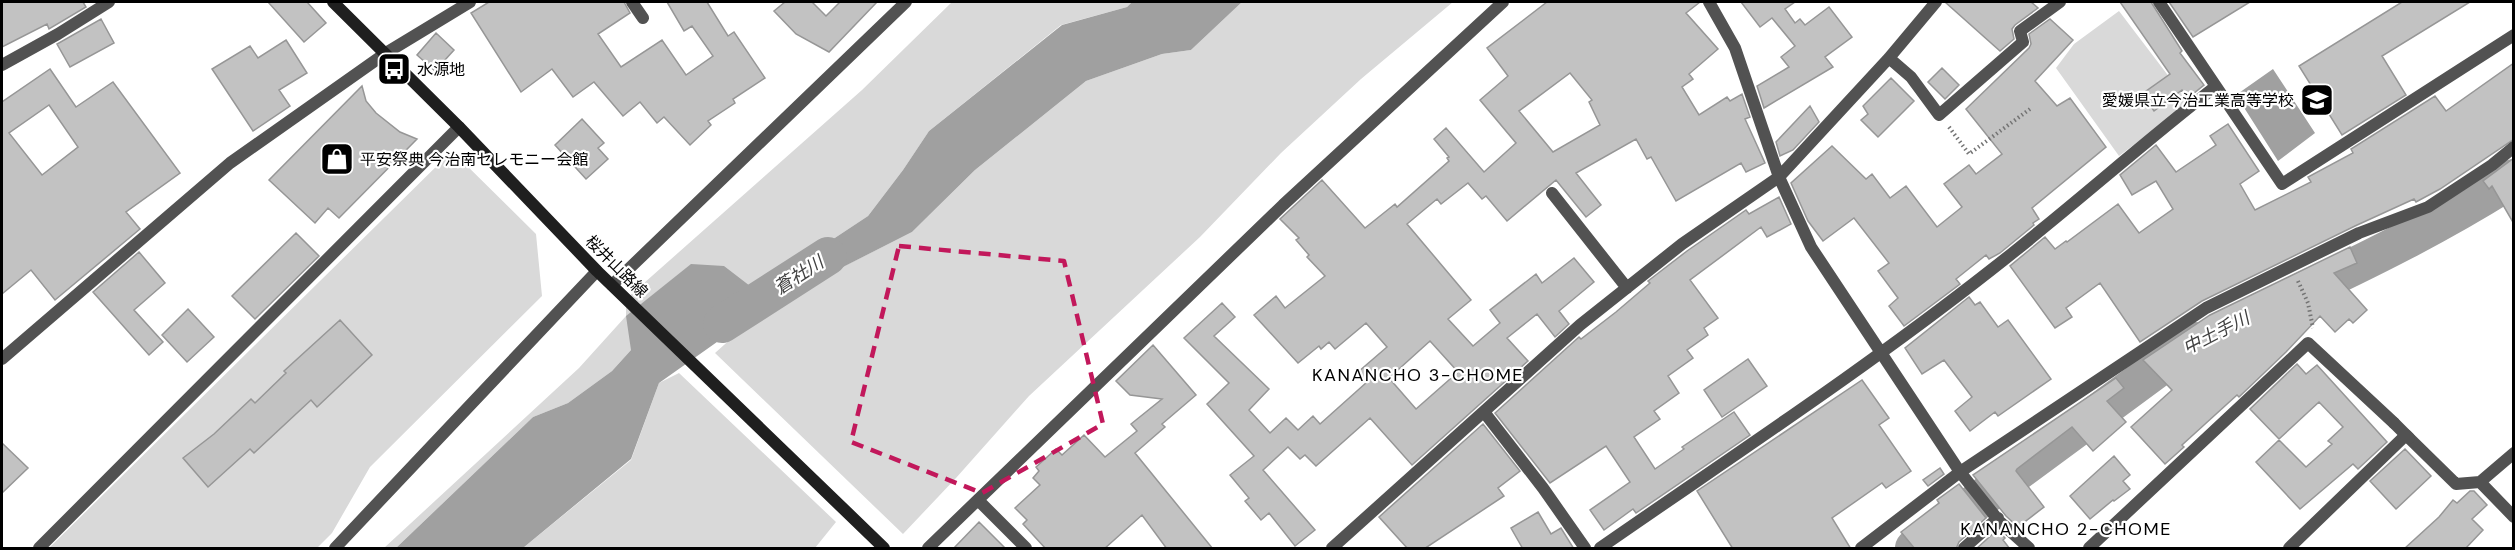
<svg xmlns="http://www.w3.org/2000/svg" width="2515" height="550" font-family="'DM Sans','Noto Sans JP',sans-serif">
  <style>
    .green { fill: #d9d9d9 }
    .water { fill: #a0a0a0 }
    .lines { fill: none; stroke-linecap: round; stroke-linejoin: round }
    .river { stroke: #a0a0a0; stroke-width: 38 }
    .building { fill: #c2c2c2; stroke: #969696; stroke-width: 1.5; fill-rule: evenodd }
    .path { stroke: #747474; stroke-width: 4; stroke-dasharray: 1.5 3; stroke-linecap: butt }
    .minor { stroke: #525252; stroke-width: 12 }
    .tertiary { stroke: #525252; stroke-width: 12 }
    .secondary { stroke: #1f1f1f; stroke-width: 12 }
    .minor-bridge { stroke: #525252; stroke-width: 12 }
    .marked { fill: none; stroke: #c2185b; stroke-width: 4.5; stroke-dasharray: 12 8; stroke-linejoin: round }
    .labels { text-anchor: middle; stroke-width: 4.5; stroke-linejoin: round; paint-order: stroke }
    .poi-label { font-size: 16px; fill: #000; stroke: #fff; text-anchor: start }
    .street-label { font-size: 16px; fill: #000; stroke: #fff }
    .water-label { font-size: 18px; font-style: italic; fill: #414141; stroke: #fff }
    .neighbourhood-label { font-size: 18px; letter-spacing: 1.5px; fill: #000; stroke: #fff }
  </style>
  <rect width="100%" height="100%" fill="#fff"/>
  <path class="green" d="M952,2h180l-5,5 -66,18 -132,106 -26,39 -35,46 -65,43 -30,43 139,-70 63,-62 111,-89 76,-27 29,-4 51,-48h211l-92,77 -80,74 -81,84 -171,159 -73,82 -53,56 -188,-181 56,-50 -140,47 -19,21 -44,32 -35,14 -137,131h-12l195,-180 47,-52v-17l236,-209z
    M2119,11l70,92 -70,53 -63,-88 18,-24z
    M452,151l84,83 6,62 -172,171 -38,66 -15,15h-268z
    M679,373l157,149 -21,26h-292l108,-88 28,-77z"/>
  <path class="water" d="M1132,2h110l-51,48 -29,4 -76,27 -111,89 -63,62 -140,71 -113,80 -28,76 -108,89h-127l137,-131 35,-14 44,-32 19,-21 -5,-34 65,-52 33,2 48,37 31,-44 65,-43 35,-46 26,-39 133,-106 65,-18z
    M2273,69l42,64 -37,28 -42,-66z"/>
  <g class="lines">
    <path class="river" d="M2290,297c77,-36 152,-73 224,-119
      M722,324l106,-68
      M1914,548l281,-207"/>
  </g>
  <path class="building" d="M2,2h81l3,5 -37,22 -2,-5 -45,23z
    M268,2h39l19,21 -22,19z
    M489,2h135l6,11 -32,21 23,33 41,-27 24,35 27,-19 -21,-30 -8,5 -17,-29h40l21,34 6,-4 31,46 -32,21 2,4 -27,18 3,4 -21,20 -26,-28 -7,6 -17,-21 -17,14 -29,-34 -21,15 -21,-28 -31,23 -50,-79z
    M785,2h27l14,14 14,-14h37l-48,50 -33,-18 -22,-23z
    M1547,2h153l-14,11 32,36 -29,25 4,5 -11,8 17,28 28,-18 3,4 12,-7 8,23 -5,2 20,44 -19,9 -5,-9 -65,38 -25,-44 -4,2 -11,-20 -60,34 25,32 -15,12 -30,-37 -49,41 -21,-25 -4,3 -14,-16 -27,21 -4,-5 -30,25 64,76 -23,19 25,27 27,-23 -10,-13 46,-36 6,9 32,-25 20,24 -35,29 10,13 -14,13 -18,-23 -30,24 21,23 -116,104 -42,-47 -54,48 -11,-11 -5,4 -12,-12 -25,23 52,60 -20,16 -26,-33 -8,7 -16,-19 4,-3 -19,-23 24,-19 -47,-52 22,-21 -45,-45 38,-35 13,14 -21,19 55,53 -20,21 21,23 16,-15 12,12 15,-14 7,8 47,-42 -9,-10 29,-25 -21,-24 -31,26 -6,-7 -8,7 -2,-3 -21,17 -44,-48 22,-19 9,12 40,-32 -18,-19 2,-2 -13,-15 3,-2 -19,-19 42,-39 43,48 30,-24 2,3 52,-46 -2,-3 2,-1 -15,-18 12,-11 38,44 32,-29 -36,-43 28,-24 -21,-28zM1570,73l22,27 -3,2 11,23 -47,27 -34,-41zM1430,341l28,31 -42,37 -27,-31z
    M1741,2h54l-10,7 10,14 5,-4 5,6 24,-18 23,30 -27,20 8,10 -69,41 -7,-22 32,-19 -8,-10 14,-11 -23,-28 -12,9z
    M1945,2h86l7,6 -23,17 -3,4 2,10 -14,12z
    M2120,2h31l31,49 -2,2 24,32 -16,13 -6,-8 -28,21 -12,-17 28,-20z
    M2169,2h81l-57,35z
    M2402,2h68l-88,54 24,39 -64,40 -43,-69z
    M101,19l13,24 -44,24 -13,-23z
    M2050,19l23,21 -38,41 22,25 13,-8 36,49 -74,61 7,11 -6,4 1,2 -34,28 -11,6 -3,-4 -30,24 4,5 -56,42 -15,-20 9,-8 -20,-27 11,-8 -35,-45 -31,23 -15,-20 -17,-38 41,-37 34,33 6,-5 18,24 16,-12 31,41 25,-20 -18,-23 25,-19 7,9 26,-20 -36,-45 63,-61 2,-4 -2,-10z
    M436,33l18,17 -19,21 -18,-16z
    M286,40l21,33 -28,17 11,16 -37,25 -41,-62 38,-23 8,12z
    M2514,63v76l-74,50 -24,13 -2,-3 -59,27 -153,75 -62,41 -40,-59 -34,25 6,9 -17,11 -45,-62 35,-29 10,12 11,-8 1,1 51,-38 21,29 34,-24 -17,-28 -24,14 -12,-20 36,-30 20,27 40,-27 -6,-9 18,-12 31,47 -19,13 15,26 56,-28 -3,-5 45,-24 -2,-4 84,-53 11,15z
    M1942,68l17,17 -14,14 -17,-17z
    M50,69l26,38 37,-25 67,91 -54,39 14,17 -85,71 -24,-30 -29,24v-192zM49,105l29,42 -36,28 -33,-42z
    M1891,78l23,23 -36,36 -17,-17 7,-6 -5,-8z
    M362,86l4,15 10,12 24,19 17,7 -78,79 -11,-10 -13,15 -46,-43z
    M1810,106l9,16 -26,28 -13,6 -4,-14z
    M582,119l22,24 -6,5 10,11 -22,20 -31,-34z
    M2514,158v66l-22,-38 -3,3 -6,-8z
    M1779,197l12,27 -24,13 -6,-10 -71,53 28,38 -14,10 4,7 -21,15 6,8 -25,18 11,17 -25,18 6,8 -26,18 21,32 29,-20 -2,-2 52,-35 16,23 -114,78 -3,-4 -29,21 -14,-20 40,-28 -24,-36 -56,37 -55,-70 84,-76 2,2 35,-27 34,-29 -2,-2 39,-30 59,-41 3,4z
    M296,233l23,23 -64,63 -23,-23z
    M2350,247l7,16 -23,10 33,37 -14,13 -4,-4 -14,13 -15,-16 -34,36 -47,45 -2,-2 -55,50 2,2 -19,17 -34,-37 41,-37 -29,-30 67,-45z
    M139,252l26,31 -31,27 29,32 -14,13 -56,-63z
    M1969,297l6,8 5,-3 18,25 10,-7 43,59 -53,37 -3,-4 -25,19 -15,-20 17,-14 -28,-37 -22,14 -17,-26z
    M188,309l26,28 -27,25 -25,-27z
    M340,320l32,35 -55,52 -6,-7 -57,53 -4,-4 -42,38 -25,-29 31,-24 37,-35 4,4 31,-30 -2,-2z
    M1153,345l43,50 -34,29 3,3 -30,26 78,96h-46l-25,-34 -38,34h-58l-23,-25 4,-4 -12,-12 25,-23 -7,-7 6,-7 -3,-4 20,-18 6,6 22,-20 21,22 32,-26 -6,-7 31,-25 -32,-4 -14,-14z
    M1748,359l19,27 -45,31 -18,-27z
    M2297,364l9,10 11,-9 70,77 -29,27 -5,-5 -53,45 -44,-47 23,-22 27,27 26,-23 -4,-3 15,-14 -24,-25 -40,37 -29,-30z
    M2116,378l8,10 -17,13 19,21 -33,29 -21,-24 -55,42 -1,2 28,36 -26,20 -12,-11 -33,-41z
    M1862,380l27,38 -10,7 32,46 -25,17 -4,-5 -50,35 19,31h-118l-36,-58z
    M1483,424l37,47 -22,17 6,8 -80,53h-16l-29,-32z
    M2,443l26,25 -26,25z
    M2405,449l26,27 -35,33 -26,-28z
    M2114,456l16,19 -7,6 7,8 -16,12 -1,-1 -23,19 -20,-23z
    M1940,468l4,6 -16,12 -5,-6z
    M1959,484l27,34 -27,24 -3,7h-41l-14,-17 38,-29 -2,-3z
    M2470,491h4l13,14 -15,14 11,11 -18,19h-61l35,-32 14,-17 4,3z
    M1538,512l13,22 10,-6 13,21h-51l-12,-21z
    M979,522l27,27h-53z
    M1997,530l8,8 -2,2 7,9h-34z"/>
  <g class="lines">
    <path class="path" d="M1949,127l20,27 61,-45
      M2298,281l10,22 5,25"/>
    <path class="minor" d="M632,2l11,16
      M1709,2l26,46 44,129 32,70 149,225 39,49 30,27
      M2159,2l123,182 232,-149
      M1889,58l22,19 28,38 84,-73 -3,-11 40,-29
      M2,65l56,-31 51,-32
      M1552,193l75,95
      M612,285l294,-283
      M2,359l228,-196 156,-110 84,-51
      M1484,412l59,76 42,60
      M2480,482l34,-29
      M978,500l48,48
      M39,548l420,-421
      M928,548l355,-343 220,-203
      M1332,548l248,-223 102,-81 97,-67 110,-119 47,-56
      M1600,548c131,-91 265,-179 391,-278 76,-59 148,-124 224,-183
      M1861,548l99,-76 246,-164 153,-75 69,-26 64,-42 22,-18
      M1964,548l34,-30
      M2089,548l219,-205 86,80
      M2289,548l117,-113 50,49 24,-2 34,35"/>
    <path class="tertiary" d="M335,548l262,-277"/>
    <path class="secondary" d="M333,2l126,125 138,144 287,277"/>
    <path class="minor-bridge" d="M2394,423l15,15"/>
  </g>
  <path class="marked" d="M899,246l165,15 39,163 -121,69 -131,-51z"/>
  <defs>
    <g id="bus-square" transform="scale(1.725)"><rect x="-9" y="-9" width="18" height="18" rx="4" fill="#000" stroke="#fff"/><path d="M-5-6H5V4H4V6H2V4H-2V6H-4V4H-5ZM-3.5-4V0h7V-4ZM-3.5 1.2v1.5H-2V1.2ZM2 1.2v1.5H3.5V1.2Z" fill="#fff"/></g>
    <g id="school-square" transform="scale(1.725)"><rect x="-9" y="-9" width="18" height="18" rx="4" fill="#000" stroke="#fff"/><path d="M0-5L7-2L0 1L-7-2ZM-4 1L0 2.5L4 1V4Q0 6-4 4Z" fill="#fff"/></g>
    <g id="shop-square" transform="scale(1.725)"><rect x="-9" y="-9" width="18" height="18" rx="4" fill="#000" stroke="#fff"/><path d="M-5-2.5h2.3a2.7 3.5 0 0 1 5.4 0H5L5.5 6h-11ZM-1.5-2.5h3a1.5 2.3 0 0 0-3 0Z" fill="#fff"/></g>
  </defs>
  <g fill-rule="evenodd">
    <use href="#bus-square" x="394" y="69"/>
    <use href="#school-square" x="2317" y="100"/>
    <use href="#shop-square" x="337" y="159"/>
  </g>
  <g class="labels">
    <g class="poi-label">
      <text x="417" y="75">水源地</text>
      <text x="2294" y="106" text-anchor="end">愛媛県立今治工業高等学校</text>
      <text x="360" y="165">平安祭典 今治南セレモニー会館</text>
    </g>
    <g class="street-label">
      <text transform="translate(617 266) rotate(45)" y="6">桜井山路線</text>
    </g>
    <g class="water-label">
      <text transform="translate(799 275) rotate(-33)" y="6">蒼社川</text>
      <text transform="translate(2216 333) rotate(-27)" y="6">中土手川</text>
    </g>
    <g class="neighbourhood-label">
      <text x="1418" y="381">KANANCHO 3-CHOME</text>
      <text x="2066" y="535">KANANCHO 2-CHOME</text>
    </g>
  </g>
  <rect width="2515" height="550" fill="none" stroke="#000000" stroke-width="6"/>
</svg>
